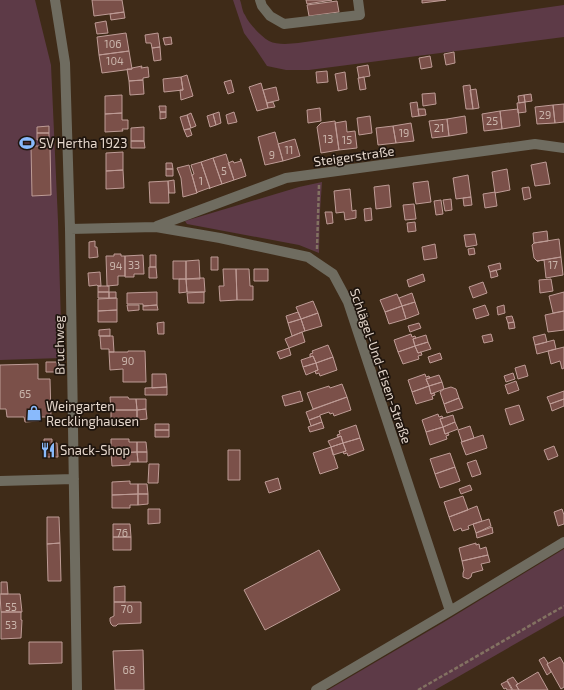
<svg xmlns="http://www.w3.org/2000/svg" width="564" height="690" font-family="'Exo 2',sans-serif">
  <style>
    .green { fill: #5d3a47 }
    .building { fill: #7b5049; stroke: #be9c96 }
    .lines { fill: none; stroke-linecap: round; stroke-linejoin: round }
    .path { stroke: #837262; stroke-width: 2.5; stroke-dasharray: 4 2; stroke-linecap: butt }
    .minor { stroke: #6f6c60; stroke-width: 10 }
    .labels { text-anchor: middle; stroke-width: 3.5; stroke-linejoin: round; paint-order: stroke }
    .number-label { font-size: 11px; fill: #cab5ab }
    .poi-label { font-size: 13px; fill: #e5d7cc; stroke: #1f150e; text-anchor: start }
    .street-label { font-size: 13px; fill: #e5d7cc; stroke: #1f150e }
  </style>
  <rect width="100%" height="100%" fill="#3f2b18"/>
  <path class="green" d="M0,0h35l16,65 7,156 4,137 -62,2z
    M233,0h7c2,5 2,11 5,15 4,9 16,21 24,26 8,4 20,3 29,2l266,-38v32l-255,33h-23l-19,-4 -12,-18 -11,-15z
    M322,182l-2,29 -1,42 -20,-8 -112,-21 -2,-3 114,-34z
    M564,549v67l-129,74h-107l116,-68z"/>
  <path class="building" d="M92,0h30l2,12 -30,4z
    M306,0h26l-25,4z
    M422,0h24l-24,3z
    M337,1l2,11 -30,4 -2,-11z
    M124,12l1,6 -14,2 -1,-6z
    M106,21l2,12 -11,1 -2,-11z
    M126,33l3,18 -30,4 -2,-18z
    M158,33l2,14 -8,1 -1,-5h-5l-1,-8z
    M171,37l1,7 -7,1 -2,-7z
    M160,47l1,13 -7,1 -2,-13z
    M129,51l3,18 -30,4 -3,-18z
    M454,52l1,11 -9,2 -2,-11z
    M430,56l2,11 -11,2 -2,-11z
    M368,65l2,11 -11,2 -2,-11z
    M142,66l-1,2 7,-1 1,10 -6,1v2l-14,1 -2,-12h5v-1z
    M327,71l1,11 -11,1 -1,-11z
    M345,72l2,17 -9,2 -3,-17z
    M187,75l6,21 -12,4 -1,-10h3l-2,-13z
    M181,77l2,13 -19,2 -1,-13z
    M364,77l2,12 -6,1 -2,-12z
    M143,80l1,14 -14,1 -1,-14z
    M231,80l3,12 -6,2 -4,-12z
    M261,83l7,25 -11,3 -8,-24z
    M470,85l3,24h-7l-3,-23z
    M276,87l3,13 -12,3 -4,-13z
    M476,89l3,19 -6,1 -3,-19z
    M435,93l1,11 -13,2 -1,-12z
    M531,94l1,7 -7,1 -1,-7z
    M122,95v18l-17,1v-18z
    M524,95l1,7 -6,1 -1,-7z
    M273,102l2,5 -7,1 -1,-5z
    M417,102l2,14 -7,1 -2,-14z
    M525,102l1,10 -8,1 -1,-10z
    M564,104v18l-9,1 -2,-18z
    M553,105l2,18 -18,1 -2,-17z
    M159,106h7v6h-6z
    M320,108l1,13 -13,2 -1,-13z
    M418,109h7l1,6 -7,1z
    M518,109l2,17 -18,3 -2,-18z
    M500,111l2,18 -18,2 -2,-17z
    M160,112h6v6l-6,1z
    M219,112l2,11 -5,2 -3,-11z
    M234,112l3,10 -9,2 -2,-9z
    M122,113v7h6v9h-6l1,2 -18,1v-18z
    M191,113l5,13 -5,2 -4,-13z
    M213,114l3,11 -6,2 -3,-11z
    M187,115l4,13 -7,2 -4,-13z
    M370,116l2,17 -13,2 -2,-17z
    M465,116l2,17 -18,3 -2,-17z
    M447,119l2,17 -17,2 -3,-17z
    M335,121l4,29 -18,3 -4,-26 4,-4z
    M346,121l1,11 8,-1 2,17 -18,2 -4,-27z
    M411,123l3,18 -18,2 -3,-17z
    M49,126v7h-12v-6z
    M393,126l3,17 -18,2 -2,-17z
    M144,127v14h-13v-13z
    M190,129l2,6 -5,2 -3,-7z
    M275,132l8,29 -18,4 -7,-28z
    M37,133h12v6l-12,1z
    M295,139l5,17 -17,5 -5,-17z
    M131,141h13l1,7h-14z
    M31,146h19l1,49 -19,1z
    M123,152v18l-17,1v-18z
    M226,154l8,26 -12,4 -9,-26z
    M213,158l9,26 -12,4 -9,-26z
    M240,159h1l5,17 -12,4 -6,-17 5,-2 1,2 7,-2z
    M201,162l9,27 -1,-1 -11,4 -1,1 -5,-18 2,-1 -3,-9z
    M546,162l4,22 -15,2 -4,-21z
    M166,163h6l1,6h-7z
    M189,165l8,28 -14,4 -2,-19 -4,-10z
    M166,169h7v7h-7z
    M507,169l3,21 -15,3 -3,-21z
    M123,170l1,18 -18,1v-18z
    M468,175l3,22 -15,2 -3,-21z
    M174,180l1,13h-6l-1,-12z
    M168,181l1,22h-19l-1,-21z
    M428,181l3,21 -15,2 -3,-21z
    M389,185l2,22 -15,2 -2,-22z
    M529,187l2,11 -7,2 -2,-12z
    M350,189l2,22 4,-1v8l-11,2 -1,-8 -8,1 -2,-22z
    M495,192l2,14 -12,2 -2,-14z
    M471,197l1,8 -8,1 -1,-8z
    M451,199l1,11 -7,1 -2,-11z
    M441,200l2,14 -7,1 -2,-14z
    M414,204l2,15 -11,1 -2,-15z
    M371,208l1,12 -7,1 -1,-12z
    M325,212h7l1,11 -6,1z
    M415,222l1,9 -8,1 -1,-9z
    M547,231l1,10 -14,2 -1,-10z
    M475,234l2,11 -11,2 -2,-12z
    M559,239l2,18 -24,4 -3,-3 -2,-13 2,-2z
    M95,241v6h2l1,10 -9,1v-16z
    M435,244l2,14 -13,2 -2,-13z
    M474,248l1,6 -6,1 -1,-6z
    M114,254h7v2h4v20h-7v9l-11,1 -1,-30h8z
    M143,255l1,19h-10v3h-9v-21z
    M150,255h6v12h-6z
    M211,257h7v13h-7z
    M561,257l2,18 -17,3 -2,-18 -7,1z
    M199,260l1,19h-14v-18z
    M173,261h13v18h-13z
    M500,263l1,6 -11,3 -2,-6z
    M149,267h7l1,11h-8z
    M223,269h13l1,31 -17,1 -1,-15h5z
    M236,269h13l1,17h3v14h-16z
    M254,269h14v12h-14z
    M496,270l2,6 -7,2 -1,-6z
    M100,272l1,14h-3l-1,-1 -8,1 -1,-13z
    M423,274l2,7 -16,6 -2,-7z
    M200,278h4l1,14h-18l-1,-13z
    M179,279h7l1,13 -8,1z
    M551,279l2,12 -13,2 -1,-13z
    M483,282l4,11 -14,5 -4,-11z
    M98,286h11v6h-11z
    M98,292h11v6h-11z
    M109,292h7v6h-7z
    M157,292v13l-14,1v-2h-16v-11z
    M204,292v11h-16l-1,-10z
    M564,292v19l-11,2 -4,-17z
    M412,293l3,9 -13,4 -3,-8z
    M397,294l5,12 -17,6 -5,-12z
    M117,298v12l-19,1v-12z
    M313,301l5,12 -17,6 -5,-12z
    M415,302l4,12 -13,5 -4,-13z
    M127,305h12v5l-11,1z
    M157,305l1,5h-15v-4z
    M485,305l4,10 -13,4 -3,-10z
    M504,305l1,8 -7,2 -1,-8z
    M402,306l4,13 -17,5 -4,-12z
    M117,310v12h-19v-11z
    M564,311v19l-16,2 -3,-17z
    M298,312l3,7 -13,4 -2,-7z
    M318,313l4,13 -17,5 -4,-12z
    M512,316l2,6 -6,1 -2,-6z
    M301,319l4,12 -13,5 -4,-13z
    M164,322v12h-6l-1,-11z
    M514,322l1,6 -6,1 -1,-6z
    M419,323l2,5 -11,4 -2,-6z
    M110,329v7h-11v-6z
    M302,332l3,10 -16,6 -4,-9z
    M411,334l1,3 3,-1 1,2 -3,1 2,7 -17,6 -4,-12z
    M491,334l2,7 -9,2 -2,-7z
    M545,334l2,8 -12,3 -2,-8z
    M426,335l2,7 -13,4 -2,-7z
    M100,336h13l1,16h-5v-3h-8z
    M554,340l2,9 -19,5 -2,-9z
    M428,342l3,7 -13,4 -3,-7z
    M328,345l5,12 -17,6 -3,-7 -3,1v-3l3,-1 -1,-2z
    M415,346l3,7 3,-1 1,3 -4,1 1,3 -16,5 -5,-12z
    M564,347v21l-2,1 -2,-8 -9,3 -3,-13z
    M289,348l2,7 -11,4 -3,-7z
    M128,351h17l1,31h-23v-13l-13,1 -1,-18h19z
    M440,353l2,6 -12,4 -2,-6z
    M313,356l3,7 -13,4 -2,-7z
    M333,357l4,13 -17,6 -1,-3 -3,1 -1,-3 3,-1 -2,-7z
    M46,362h11v10h-11z
    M316,363l2,7 -12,5 -3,-8z
    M38,364v15h12l1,38h-12v4l-14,1 -1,-5h-17l-1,-8h-6v-44z
    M525,365l3,11 -10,3 -3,-11z
    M513,373l2,6 -9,3 -2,-6z
    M152,374h14l1,13 -15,1z
    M425,374l1,3 3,-1 1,2 -4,1 3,7 -17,6 -4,-12z
    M439,375l3,7 -13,4 -3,-7z
    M516,381l3,9 -11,4 -3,-9z
    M442,382l2,7 -13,5 -2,-8z
    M342,384l5,13 -34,12 -6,-16 22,-7 1,2z
    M429,386l2,8 3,-1 1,2 -3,1 1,3 -17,5 -4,-12z
    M167,387v8h-22v-7z
    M451,387l5,2 3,9 -15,6 -4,-12 4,-3z
    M300,391l3,10 -18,5 -3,-10z
    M564,391v8l-14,5 -3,-7z
    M110,397h18l1,2h7l1,11h-26z
    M347,397l4,13 -17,6 -1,-3 -3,1 -1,-2 -9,3v1l-11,4 -3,-8z
    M459,398l4,10 -16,5 -3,-9z
    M136,399h10v10l-9,1z
    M564,399v7l-12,5 -2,-7z
    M519,405l5,15 -14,5 -5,-16z
    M146,409l1,10 -10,1v-10z
    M111,410h26v10h-8v3h-18z
    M438,414l1,3 3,-1 1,2 -3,1 3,8 -17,5 -4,-12z
    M453,415l2,7 -12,5 -3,-8z
    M320,416l2,6 -11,4 -2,-6z
    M322,422l2,6 -14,4 -2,-5z
    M455,422l3,7 -13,5 -2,-7z
    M155,424h14v6h-14z
    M356,425l4,13 -17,5 -2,-7 -3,1 -1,-2 3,-1 -1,-3z
    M470,426l4,12 -12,4 -4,-12z
    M443,427l2,7 3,-1 1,2 -3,1 1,3 -17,6 -4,-13z
    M155,430h14v7h-14z
    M483,435l4,13 -21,7 -5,-13z
    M341,436l2,7 -12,4 -3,-6z
    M360,438l4,12 -16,6 -1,-3 -3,1 -1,-2 3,-1 -3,-8z
    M44,439h8v18h-7z
    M111,439h18v3h8v10l-26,1z
    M137,442h9l1,10h-10z
    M52,443h5l1,14h-6z
    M343,443l3,8 -13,4 -2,-8z
    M554,446l4,10 -10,4 -4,-10z
    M331,447l7,21 -18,6 -7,-21z
    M228,450h12v30h-12z
    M137,452l1,10h-8v3l-18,1 -1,-13z
    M137,452h10v10h-9z
    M450,453l5,14 -20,7 -5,-15z
    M476,460l5,14 -9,3 -5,-14z
    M149,464h10l-1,19h-10z
    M455,467l5,14 -20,7 -5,-14z
    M278,478l3,11 -12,4 -4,-11z
    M130,481v3h8v10l-26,1v-13z
    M138,484h9l1,10h-10z
    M470,485l2,5 -11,4 -2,-5z
    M138,494v11h-8v3h-18v-13z
    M138,494h10v10l-10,1z
    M463,496l5,14 -19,7 -5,-15z
    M477,506l5,15 -14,5 1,3 -7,2 -1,-3 -7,3 -5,-14z
    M148,509h12v14l-12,1z
    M562,509l2,6v9l-6,2 -4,-14z
    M47,517h12l1,26 -13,1z
    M489,519l2,7 -15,7 -3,-9z
    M113,524h17l1,13h-18z
    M492,527l1,6 -16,5 -1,-5z
    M113,537h18v13h-18z
    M60,543l1,38h-13l-1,-37z
    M476,543v2l3,-1 1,5 6,-2 2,8 -26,6 -3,-13z
    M319,550l21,40 -75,40 -21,-40z
    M488,555l2,7 -9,2 2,6 -11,3 -1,4 -3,2 -5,-2v-4l1,-3 -2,-9z
    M1,582h6l1,12h-7z
    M125,586v16h-11v-15z
    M0,594h20l2,18h-21z
    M114,602h27v21l-23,1 -2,2h-3l-2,-2 -1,-3v-3l4,-2z
    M1,612h20v8h1l-1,18 -20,1z
    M29,642h33v21l-33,1z
    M143,650l1,40h-29l-2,-39z
    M544,657l4,6 -1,1 4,8 -4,3 -8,-15z
    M560,657l4,7v23l-3,2 -14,-25z
    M538,672l10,18h-29l-3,-5z
    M513,677l5,7 -2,1 3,5h-6l-6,-10z
    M507,681l5,9h-5l-1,-2 -2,1 -3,-5z"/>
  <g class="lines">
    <path class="path" d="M317,249l2,-64
      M418,690l146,-84"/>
    <path class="minor" d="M55,0l10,63 5,166 7,461
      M260,0l2,6 8,10 14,8 76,-9 -2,-15
      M157,226l129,-48 249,-34 29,4
      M70,229l86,-2 64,11 88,19 25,17 15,28 102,309
      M0,481l74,-2
      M316,690l134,-79 114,-69"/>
  </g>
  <defs>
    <g id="stadium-bare" transform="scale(1.2)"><path d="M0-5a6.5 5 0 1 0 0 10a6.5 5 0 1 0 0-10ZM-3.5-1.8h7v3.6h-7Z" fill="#89bafc" stroke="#1f150e" stroke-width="2.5" paint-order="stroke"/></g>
    <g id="shop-bare" transform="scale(1.2)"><path d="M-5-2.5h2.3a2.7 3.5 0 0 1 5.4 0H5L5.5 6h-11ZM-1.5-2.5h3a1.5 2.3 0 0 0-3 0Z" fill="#89bafc" stroke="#1f150e" stroke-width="2.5" paint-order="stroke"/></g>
    <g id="restaurant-bare" transform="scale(1.2)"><path d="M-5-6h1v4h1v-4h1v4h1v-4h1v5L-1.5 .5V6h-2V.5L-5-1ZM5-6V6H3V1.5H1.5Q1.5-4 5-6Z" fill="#89bafc" stroke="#1f150e" stroke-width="2.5" paint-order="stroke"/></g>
  </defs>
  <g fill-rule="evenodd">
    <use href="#stadium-bare" x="27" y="143"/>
    <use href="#shop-bare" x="34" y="413"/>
    <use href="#restaurant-bare" x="48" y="450"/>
  </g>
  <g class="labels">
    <g class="number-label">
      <text x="113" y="48">106</text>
      <text x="115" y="65">104</text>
      <text x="545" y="119">29</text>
      <text x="492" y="125">25</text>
      <text x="439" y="132">21</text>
      <text x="404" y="137">19</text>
      <text x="328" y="143">13</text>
      <text x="347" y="144">15</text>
      <text x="289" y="154">11</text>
      <text x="272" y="159">9</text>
      <text x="224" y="175">5</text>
      <text x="201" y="185">1</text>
      <text x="134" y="269">33</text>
      <text x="553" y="269">17</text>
      <text x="116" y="270">94</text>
      <text x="128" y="365">90</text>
      <text x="25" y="398">65</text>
      <text x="122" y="537">76</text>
      <text x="11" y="611">55</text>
      <text x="127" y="613">70</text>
      <text x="11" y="629">53</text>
      <text x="129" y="674">68</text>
    </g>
    <g class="poi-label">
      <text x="39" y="148">SV Hertha 1923</text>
      <text x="46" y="411">Weingarten<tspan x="46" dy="15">Recklinghausen</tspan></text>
      <text x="60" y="455">Snack-Shop</text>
    </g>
    <g class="street-label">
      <text transform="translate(354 156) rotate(-8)" y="5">Steigerstraße</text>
      <text transform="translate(59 345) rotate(-91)" y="5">Bruchweg</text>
      <text transform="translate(381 366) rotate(71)" y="5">Schlägel-Und-Eisen-Straße</text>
    </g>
  </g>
</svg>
